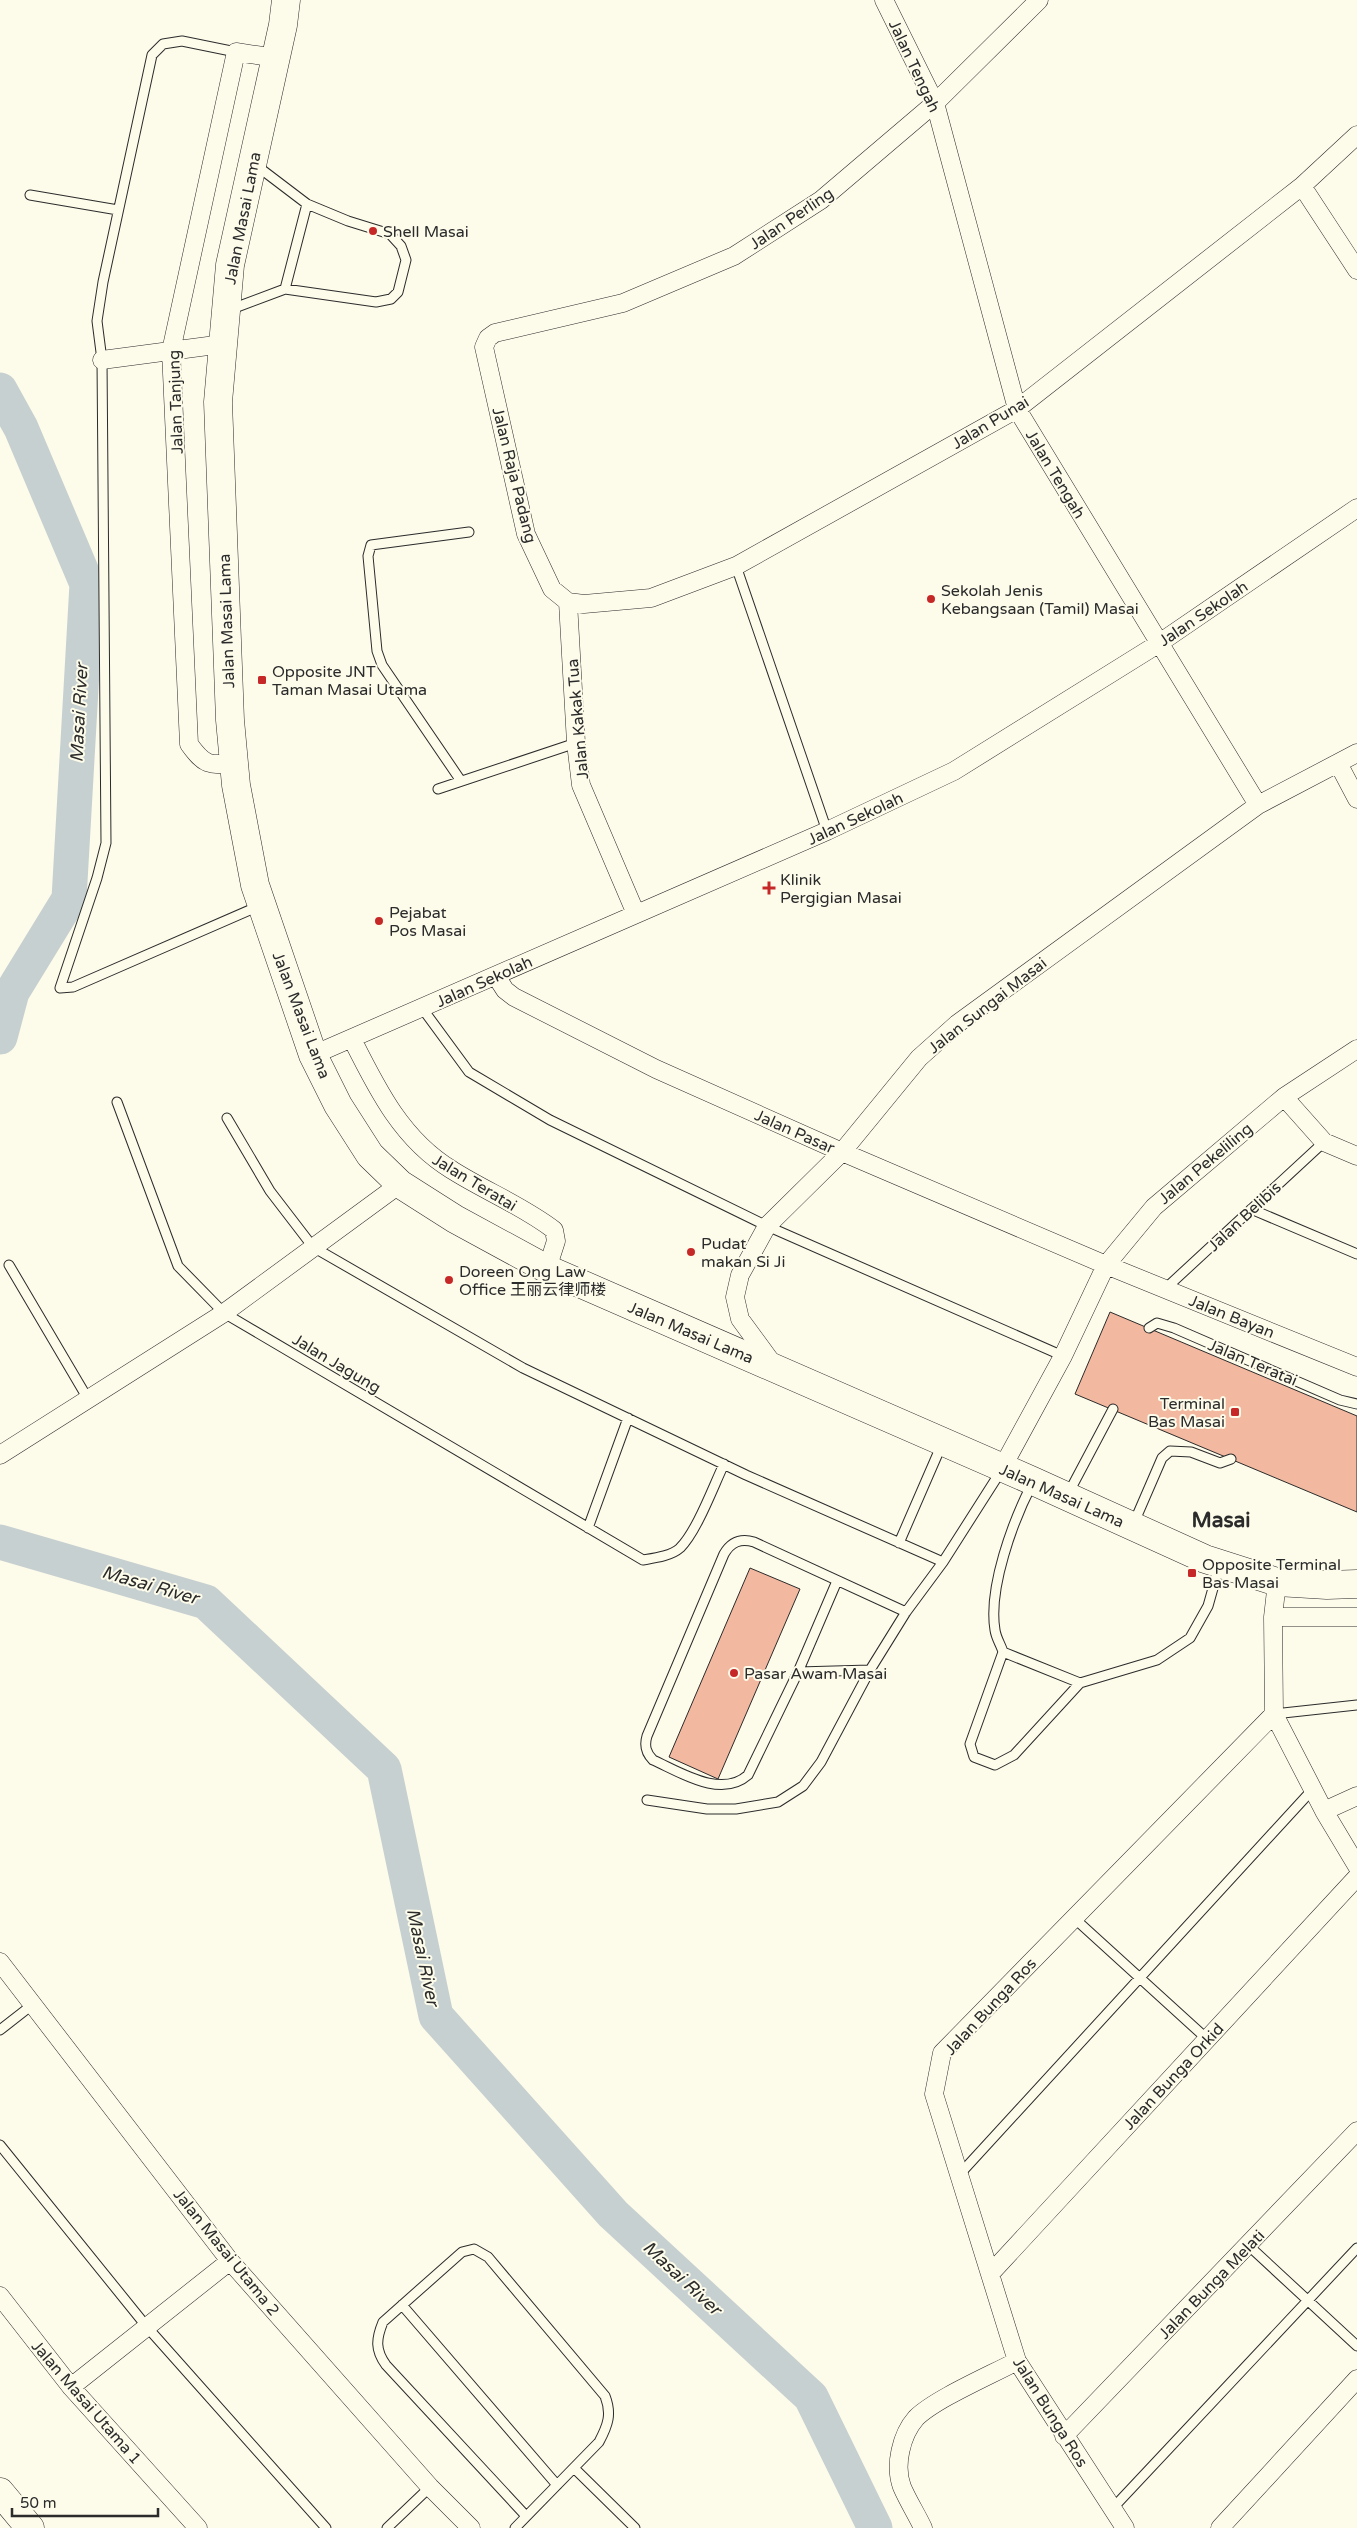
<svg xmlns="http://www.w3.org/2000/svg" width="1357" height="2528" font-family="'Varela Round','Noto Sans SC',sans-serif">
  <style>
    .lines { fill: none; stroke-linecap: round; stroke-linejoin: round }
    .river { stroke: #c7d0d0; stroke-width: 35 }
    .building { fill: #f2b8a0; stroke: #2b2b2b }
    .service-casing { stroke: #2b2b2b; stroke-width: 11 }
    .minor-casing { stroke: #2b2b2b; stroke-width: 19 }
    .primary-casing { stroke: #2b2b2b; stroke-width: 29 }
    .trunk-casing { stroke: #2b2b2b; stroke-width: 29 }
    .service { stroke: #fdfbea; stroke-width: 9 }
    .minor { stroke: #fdfbea; stroke-width: 18 }
    .primary { stroke: #fdfbea; stroke-width: 28 }
    .trunk { stroke: #fdfbea; stroke-width: 28 }
    .poi-dot { fill: #c62828; stroke: #fdfbea; stroke-width: 2 }
    .labels { text-anchor: middle; stroke-width: 4; stroke-linejoin: round; paint-order: stroke }
    .street-label { font-size: 16px; fill: #2b2b2b; stroke: #fdfbea }
    .poi-label { font-size: 16px; fill: #2b2b2b; stroke: #fdfbea; text-anchor: start }
    .water-label { font-size: 18px; font-style: italic; fill: #2b2b2b; stroke: #fdfbea }
    .district-label { font-size: 21px; font-weight: bold; fill: #2b2b2b; stroke: #fdfbea }
  </style>
  <rect width="100%" height="100%" fill="#fdfbea"/>
  <g class="lines">
    <path class="river" d="M0,390l21,38 66,156 -18,315 -57,93 -12,45
      M0,1542l206,60 178,167 52,247 177,198 198,183 64,131"/>
  </g>
  <path class="building" d="M1110,1312l247,104v96l-282,-118z
    M750,1568l50,21 -82,190 -49,-22z"/>
  <g class="lines">
    <g class="service-casing">
      <path id="service" d="M236,52l-54,-11 -19,3 -11,11 -49,227 -6,39 5,39 4,483 -9,35 -37,110 13,-1 186,-81
        M30,195l88,15
        M285,289l22,-85
        M229,310l56,-21 91,13 15,-3 7,-7 8,-32 -5,-14 -11,-12 -42,-13 -41,-17 -50,-38
        M736,566l91,265
        M461,781l-79,-116 -5,-14 -9,-95 3,-11 98,-13
        M438,789l138,-46
        M422,1008l47,64 81,48 217,106 296,130
        M117,1102l61,164 46,47 419,247c12,-2 28,-4 37,-12 17,-17 33,-61 44,-84
        M227,1118l43,73 43,56 210,121 223,107 197,87
        M1251,1209l106,45
        M9,1265l79,134
        M1165,1289l159,-147
        M1149,1328l8,-5 17,5 166,72 17,4
        M1032,1484c-19,37 -44,104 -37,146 1,8 6,15 8,22l77,31 77,-23 33,-22 18,-32 11,-39
        M1068,1494l45,-85
        M1133,1525l29,-67 8,-7 21,1 29,11 11,-4
        M588,1528l40,-110
        M899,1543l43,-99
        M837,1581l-39,91 -50,103c-27,24 -68,-3 -95,-15 -7,-7 -9,-14 -6,-24l77,-182c7,-12 16,-16 30,-12l152,70
        M1003,1652l-33,92 4,13 21,8 19,-10 66,-72
        M798,1672l72,-2
        M1274,1714l83,-9
        M647,1800l60,9h29l42,-7 25,-16 18,-24 49,-92 36,-58 37,-50 58,-91
        M1074,1918l133,121
        M0,2030l32,-25
        M0,2145l147,182 179,201
        M959,2175l354,-386
        M1248,2245l109,101
        M402,2305l155,180
        M574,2468l61,60
        M1112,2509l245,-261
        M387,2528l43,-41
        M515,2528l84,-86c9,-17 13,-28 6,-46l-117,-139 -14,-8 -12,3 -79,70c-7,17 -8,28 3,43l140,151"/>
    </g>
    <g class="minor-casing">
      <path id="minor" d="M884,0l51,103 82,306 241,396
        M1302,186l55,84
        M102,360l121,-16
        M568,602l-16,-13 -26,-55 -42,-187 4,-9 7,-5 128,-30 111,-47 87,-56 114,-97 104,-103
        M568,602l16,2 67,-6 85,-32 281,-157 285,-223 55,-51
        M568,602l8,141 5,42 55,129
        M234,763c-25,3 -30,2 -45,-19l-18,-393 65,-299 40,6
        M1338,763l19,36
        M496,976l9,14 9,7 142,72 186,83 264,113 251,102
        M352,1039c25,50 50,101 100,131 33,21 71,36 102,60l2,11 -9,28
        M313,1055l514,-224 127,-60 204,-127 199,-136
        M1284,1097l40,45 33,14
        M773,1364l-33,-45 -5,-22 5,-22 27,-49 75,-74 77,-94 38,-34 301,-219 99,-52
        M0,1455l224,-142 176,-129
        M1002,1468l61,-112 43,-91 48,-58 130,-110 73,-48
        M1277,1582l-4,35 1,97 50,97 33,55
        M1273,1617h84
        M1324,1811l33,-15
        M0,1962l230,299 200,226 41,41
        M990,2274l367,-397
        M0,2296l71,91 127,141
        M71,2387l159,-126
        M1064,2436l293,-305
        M923,2528c-6,-13 -15,-27 -21,-41 -8,-21 -1,-52 14,-69 19,-19 75,-43 101,-57
        M1125,2528l-108,-167 -83,-267 8,-41 332,-339
        M1220,2528l137,-149"/>
    </g>
    <g class="primary-casing">
      <path id="primary" d="M286,0l-3,25 -53,240 -12,137 12,318 6,65 19,100 58,170 25,50 32,50 30,29 55,35 92,50 486,212 172,78 72,23 50,3 30,-1"/>
    </g>
    <g class="trunk-casing">
      <path id="trunk" d="M0,2492l30,36"/>
    </g>
    <use href="#service" class="service"/>
    <use href="#minor" class="minor"/>
    <use href="#primary" class="primary"/>
    <use href="#trunk" class="trunk"/>
  </g>
  <g class="poi-dot">
    <circle cx="373" cy="231" r="5"/>
    <circle cx="931" cy="599" r="5"/>
    <rect x="257" y="675" width="10" height="10" rx="2.5"/>
    <path d="M766.5 880.5h5v5h5v5h-5v5h-5v-5h-5v-5h5z"/>
    <circle cx="379" cy="921" r="5"/>
    <circle cx="691" cy="1252" r="5"/>
    <circle cx="449" cy="1280" r="5"/>
    <rect x="1230" y="1407" width="10" height="10" rx="2.5"/>
    <rect x="1187" y="1568" width="10" height="10" rx="2.5"/>
    <circle cx="734" cy="1673" r="5"/>
  </g>
  <g class="labels">
    <g class="street-label">
      <text transform="translate(915 66) rotate(65)" y="6">Jalan Tengah</text>
      <text transform="translate(242 218) rotate(-79)" y="6">Jalan Masai Lama</text>
      <text transform="translate(791 218) rotate(-34)" y="6">Jalan Perling</text>
      <text transform="translate(175 402) rotate(-92)" y="6">Jalan Tanjung</text>
      <text transform="translate(990 422) rotate(-31)" y="6">Jalan Punai</text>
      <text transform="translate(1056 474) rotate(59)" y="6">Jalan Tengah</text>
      <text transform="translate(515 475) rotate(76)" y="6">Jalan Raja Padang</text>
      <text transform="translate(1203 613) rotate(-34)" y="6">Jalan Sekolah</text>
      <text transform="translate(226 621) rotate(-92)" y="6">Jalan Masai Lama</text>
      <text transform="translate(577 719) rotate(-95)" y="6">Jalan Kakak Tua</text>
      <text transform="translate(855 818) rotate(-25)" y="6">Jalan Sekolah</text>
      <text transform="translate(484 981) rotate(-24)" y="6">Jalan Sekolah</text>
      <text transform="translate(987 1005) rotate(-38)" y="6">Jalan Sungai Masai</text>
      <text transform="translate(302 1015) rotate(69)" y="6">Jalan Masai Lama</text>
      <text transform="translate(795 1131) rotate(24)" y="6">Jalan Pasar</text>
      <text transform="translate(1205 1163) rotate(-40)" y="6">Jalan Pekeliling</text>
      <text transform="translate(475 1182) rotate(31)" y="6">Jalan Teratai</text>
      <text transform="translate(1244 1216) rotate(-43)" y="6">Jalan Belibis</text>
      <text transform="translate(1232 1316) rotate(22)" y="6">Jalan Bayan</text>
      <text transform="translate(691 1332) rotate(23)" y="6">Jalan Masai Lama</text>
      <text transform="translate(1253 1362) rotate(23)" y="6">Jalan Teratai</text>
      <text transform="translate(337 1363) rotate(31)" y="6">Jalan Jagung</text>
      <text transform="translate(1062 1495) rotate(24)" y="6">Jalan Masai Lama</text>
      <text transform="translate(990 2006) rotate(-47)" y="6">Jalan Bunga Ros</text>
      <text transform="translate(1173 2076) rotate(-47)" y="6">Jalan Bunga Orkid</text>
      <text transform="translate(227 2252) rotate(51)" y="6">Jalan Masai Utama 2</text>
      <text transform="translate(1211 2284) rotate(-46)" y="6">Jalan Bunga Melati</text>
      <text transform="translate(87 2402) rotate(49)" y="6">Jalan Masai Utama 1</text>
      <text transform="translate(1051 2412) rotate(58)" y="6">Jalan Bunga Ros</text>
    </g>
    <g class="poi-label">
      <text x="383" y="237">Shell Masai</text>
      <text x="941" y="596">Sekolah Jenis<tspan x="941" dy="18">Kebangsaan (Tamil) Masai</tspan></text>
      <text x="272" y="677">Opposite JNT<tspan x="272" dy="18">Taman Masai Utama</tspan></text>
      <text x="780" y="885">Klinik<tspan x="780" dy="18">Pergigian Masai</tspan></text>
      <text x="389" y="918">Pejabat<tspan x="389" dy="18">Pos Masai</tspan></text>
      <text x="701" y="1249">Pudat<tspan x="701" dy="18">makan Si Ji</tspan></text>
      <text x="459" y="1277">Doreen Ong Law<tspan x="459" dy="18">Office 王丽云律师楼</tspan></text>
      <text x="1225" y="1409" text-anchor="end">Terminal<tspan x="1225" dy="18">Bas Masai</tspan></text>
      <text x="1202" y="1570">Opposite Terminal<tspan x="1202" dy="18">Bas Masai</tspan></text>
      <text x="744" y="1679">Pasar Awam Masai</text>
    </g>
    <g class="water-label">
      <text transform="translate(79 713) rotate(-87)" y="6">Masai River</text>
      <text transform="translate(150 1585) rotate(16)" y="6">Masai River</text>
      <text transform="translate(423 1957) rotate(78)" y="6">Masai River</text>
      <text transform="translate(682 2278) rotate(43)" y="6">Masai River</text>
    </g>
    <g class="district-label">
      <text x="1221" y="1527">Masai</text>
    </g>
  </g>
  <path d="M12 2508v8h146v-8" fill="none" stroke="#2b2b2b" stroke-width="2.5"/>
  <text x="20" y="2508" font-size="15" fill="#2b2b2b" stroke="#fdfbea" stroke-width="4" paint-order="stroke">50 m</text>
</svg>
